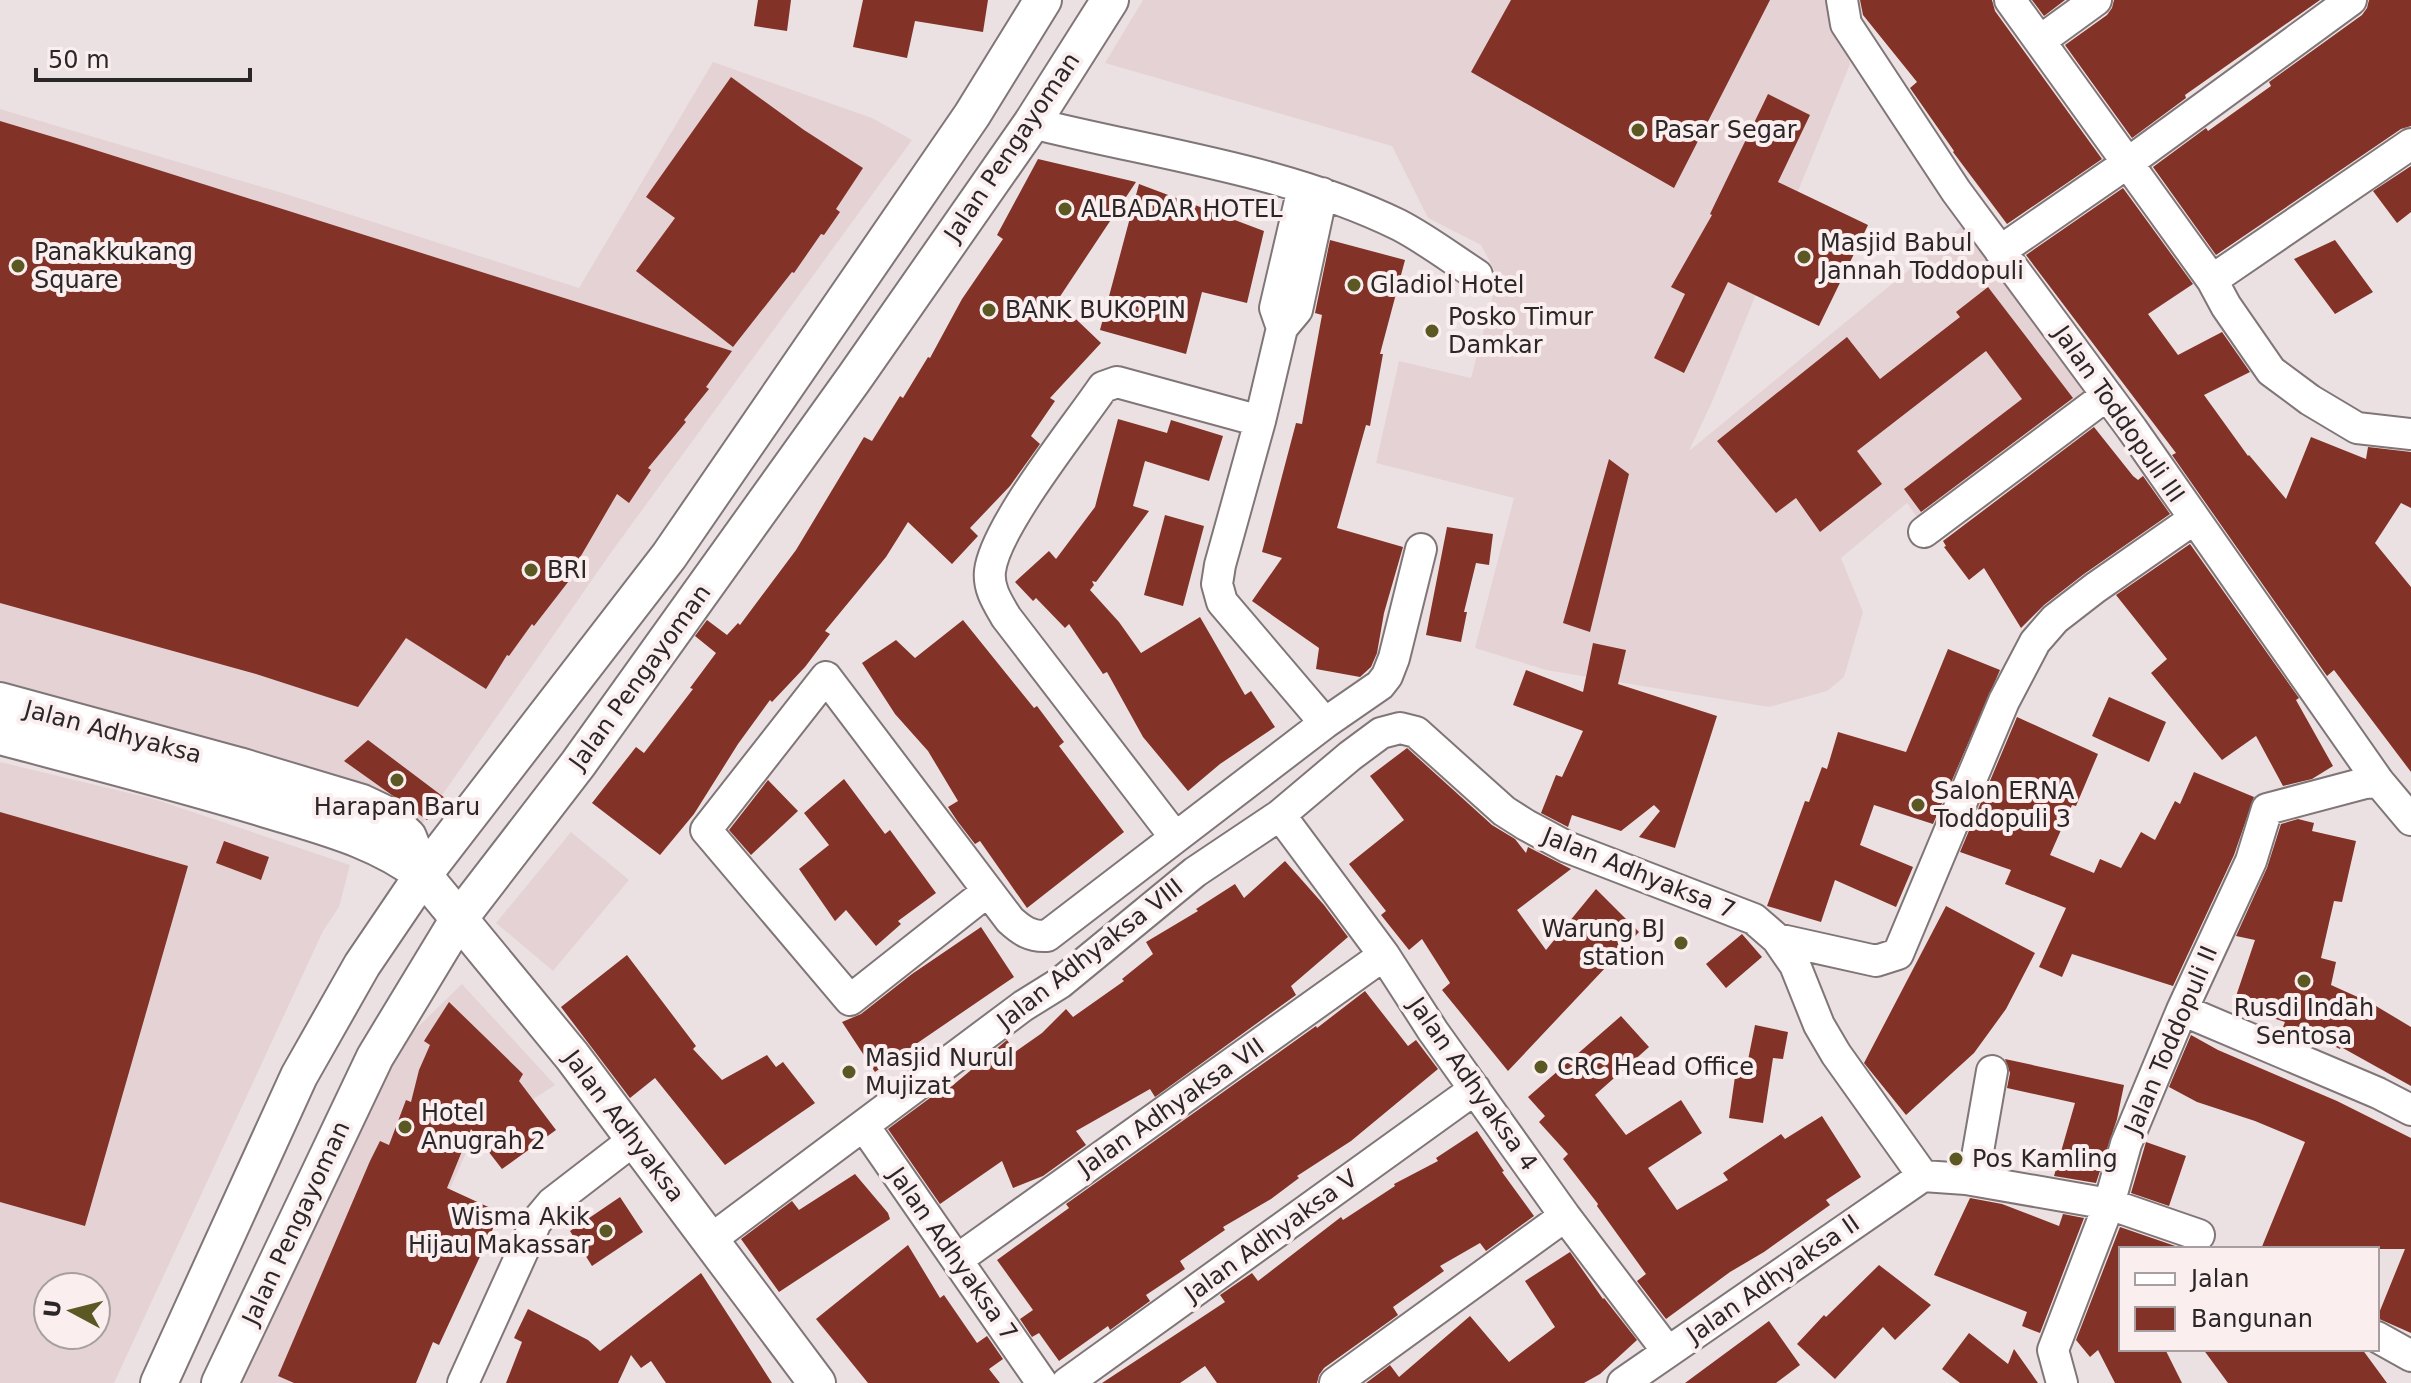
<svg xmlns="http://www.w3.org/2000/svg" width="2411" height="1383" font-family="'DejaVu Sans',sans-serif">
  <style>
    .built { fill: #e5d2d4; fill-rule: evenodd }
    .building { fill: #823227 }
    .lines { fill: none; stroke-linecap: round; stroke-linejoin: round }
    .minor-casing { stroke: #807677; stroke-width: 34 }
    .tertiary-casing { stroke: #807677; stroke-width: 40 }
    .minor { stroke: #fff; stroke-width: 30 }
    .tertiary { stroke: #fff; stroke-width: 36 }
    .poi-dot { fill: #5b5824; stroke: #faeeef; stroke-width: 3 }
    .labels { text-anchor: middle; stroke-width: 8; stroke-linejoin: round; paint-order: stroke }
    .poi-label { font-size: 24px; fill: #2b2728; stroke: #faeeef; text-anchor: start }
    .street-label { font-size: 24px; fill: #2b2728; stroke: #faeeef }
  </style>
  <rect width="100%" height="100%" fill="#ece1e2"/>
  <path class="built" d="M1143,0h690l17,64 -138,338 -23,49 278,-229 137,182 -179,125 -18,-26 -66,55 22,54 -19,65 -17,14 -58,16 -223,-37 -71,-22 39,-150 -138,-35 23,-102 72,17 27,-101 -17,-32 -53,-27 -36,-72 -287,-83z
    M713,62l159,56 40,22 -302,414 -190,273 -88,-49 -239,-72 -93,-23v-574l289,86 290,93z
    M0,762l154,37 196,66 -11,42 -16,24 -209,452h-114zM48,1287h48v48h-48z
    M571,832l58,48 -76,91 -57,-48z
    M462,984l93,101 -63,41 -12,-5 -116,262h-124l147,-326z"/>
  <path class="building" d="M758,0h33l-4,31 -33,-5z
    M863,0h125l-5,32 -68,-11 -8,37 -54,-11z
    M1511,0h259l-96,188 -203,-116z
    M1860,0h132l3,11 107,148 -95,65 -54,-72 1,-1 -44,-63 7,-6 -54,-67z
    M2032,0h33l-21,16z
    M2114,0h206l-135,95 1,3 -54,40 -67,-93 42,-30 5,-7z
    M2369,0h42v126l-10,3 -185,126 -63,-88 53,-39 2,3 63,-45 -2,-4 93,-67 5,-7z
    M731,77l73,53 59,38 -27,41 4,3 -16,23 -3,-1 -27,39 -2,-1 -59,75 -97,-76 39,-53 -29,-21z
    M1768,94l42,21 -32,67 90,43 -49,101 -91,-44 -44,91 -30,-15 31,-64 -14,-7 41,-72 -2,-1z
    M0,121l70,21 662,209 -26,36 3,2 -25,31 2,2 -38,46 3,2 -22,33 -12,-9 -39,67 4,3 -48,62 -2,-2 -23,32 -2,-1 -21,34 -80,-51 -48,69 -102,-33 -256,-71z
    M1038,159l98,23 -79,119 44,42 -51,55 5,3 -24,35 9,8 -30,42 -40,42 8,8 -26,28 -44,-42 -22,35 -61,74 5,3 -25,33 -33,35 -2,-2 -32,44 -44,70 -34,41 -68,-52 44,-56 8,6 49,-64 -3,-1 26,-35 -21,-17 12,-16 20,15 11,-12 2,2 56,-75 68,-113 8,4 28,-45 3,2 25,-41 2,1 32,-59 41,-60 -6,-4z
    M2411,166v46l-14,11 -24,-32z
    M1139,184l125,47 -17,72 -45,-11 -16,62 -86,-24z
    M2123,188l70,96 -45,30 30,41 44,-23 28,40 -46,23 44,61 1,-1 37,44 25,-62 55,22 2,-12 43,5v56l-10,-5 -26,40 36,44v185l-77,-102 -7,6 -155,-221 4,-2 -150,-198z
    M1330,240l75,20 -25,94h3l-13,72 -4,-1 -29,103 66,19 -19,66 -7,40 -6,14 -11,10 -44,-8 3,-21 -67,-47 30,-43 -20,-6 34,-129 6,1 20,-109 -7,-2z
    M2335,240l38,52 -38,22 -41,-55z
    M1988,287l85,111 -152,114 -17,-23 118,-90 -36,-48 -129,100 25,33 -62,48 -24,-34 -20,15 -59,-72 130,-104 33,42 80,-62 -4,-5z
    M1118,419l49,14 4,-13 52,16 -14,45 -64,-20 -12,45 16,5 -53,71 -4,-1 2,4 -4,5 29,32 22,31 59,-36 45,78 6,-4 24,36 -55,37 -32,27 -45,-54 -36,-65 -4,2 -34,-50 -4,4 -29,-30 -3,3 -18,-19 34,-31 7,8 39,-52z
    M2094,427l39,49 5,4 5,-4 27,38 -86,60 -40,31 -23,23 -37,-60 -15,12 -25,-33 2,-1 -3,-5z
    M1609,459l20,15 -39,158 -27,-9z
    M1165,515l39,11 -21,80 -39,-11z
    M1447,527l46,7 -4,31 -13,-2 -12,49h3l-6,30 -35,-7z
    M2190,544l109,154 -3,2 37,66 -21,13 -29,7 -27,-50 -34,24 -71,-87 16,-14 -51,-64z
    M963,620l71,88 3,-2 27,36 -5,4 65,86 -97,76 -47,-67 -5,3 -17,-22 -10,-15 10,-6 -30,-50 -33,-37 -33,-51 34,-23 19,18z
    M1593,643l33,7 -8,34 99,32 -42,132 -36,-11 21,-26 -6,-6 -33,26 -49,-16 -4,12 -27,-14 15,-38 6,2 21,-46 -70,-26 13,-35 57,22z
    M1948,649l52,21 -67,154 -59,-19 -14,40 53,22 -17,40 -61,-27 -14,42 -54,-16 38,-105 4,1 13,-35 5,2 11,-37 68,20z
    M2109,697l57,25 -17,40 -57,-26z
    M2017,717l81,37 -22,52 -4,-1 -22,50 44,18 6,-14 21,9 20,-36 14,8 20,-39 5,3 14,-32 60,25 -20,58 -61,131 -101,-32 -10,23 -23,-10 27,-59 -61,-24 6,-14 -51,-18z
    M368,740l77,58 -18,22 -83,-59z
    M1407,748l85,77 23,14 11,14 2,-6 43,22 -54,41 29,40 50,-61 43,43 -131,139 -66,-81 8,-7 -28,-44 -13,11 -28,-35 5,-4 -37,-47 55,-44 -34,-44z
    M844,779l41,55 5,-4 46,63 -38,28 3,3 -25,22 -30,-36 -11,11 -36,-52 30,-24 -25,-32z
    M768,780l30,31 -47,44 -22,-25z
    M0,812l188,54 -103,360 -85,-24z
    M2298,819l16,4 -2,8 44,10 -14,61 -8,-1 -13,57 15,4 -5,23 40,18 40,24v59l-70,-39 -1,2 -33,-16 -1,3 -23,-9 2,-5 -52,-17 22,-65 -19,-4 31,-68 14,-44z
    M224,841l45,16 -8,23 -45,-17z
    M1285,861l39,44 24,32 -57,49 5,9 -141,102 -5,-8 -74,42 10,14 -43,31 -30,12 -11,-27 -62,43 -52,-75 50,-37 2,4 67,-56 8,12 27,-19 24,-24 7,8 51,-36 -2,-2 31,-25 -7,-12 52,-31 -2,-2 39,-25 9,14z
    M1946,906l89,47 -29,56 -32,44 -68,62 -42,-52z
    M981,927l33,50 -139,95 -33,-50 19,-8 51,-40z
    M1742,934l20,23 -36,31 -20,-24z
    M627,955l69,91 -3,3 29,31 45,-25 9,12 7,-5 32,41 -90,62 -70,-87 -25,20 -69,-91z
    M1365,991l43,55 8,-6 22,29 -87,72 -54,35 2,2 -28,21 -48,28 2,3 -45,31 5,8 -39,26 4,6 -40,29 -2,-4 -49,35 -20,-28 -7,4 -12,-18 13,-9 -36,-50 72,-52 -3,-4 250,-178 1,2z
    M449,1002l74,72 -4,7 37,49 -54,39 -31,-40 -24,59 50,23v9l-58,125 -6,-3 -17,41h-122l-16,-7 92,-215 10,-20 9,4 17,-45 5,2 8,-32 11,-25 -6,-4z
    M1621,1016l28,31 -54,48 31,40 55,-35 21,33 -54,35 29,42 51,-30 -5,-7 58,-39 4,5 37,-23 39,61 -35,23 4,5 -66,47 -34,20 -64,47 -29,-38 9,-7 -49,-68 1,-2 -35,-45 5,-5 -29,-32 6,-6 -17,-19z
    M1755,1025l33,7 -5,27 -10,-1 -10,65 -34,-5 8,-55 10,2z
    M2191,1035l27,15 119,51 74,37v195l-34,-15 28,-69h-144l44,-107 -50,-21 -58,-19 -28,-15z
    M2005,1059l119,26 -7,34 -21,64 -42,-7 21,-73 -68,-15 3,-15z
    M1477,1131l27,40 -2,1 32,44 -48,35 -6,-8 -40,23 4,5 -51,36 5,8 -74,53 -5,7 -2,8h-100l-12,-17 -25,17h-78l123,-81 -5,-7 32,-22 6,8 83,-64 2,3 52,-34 -1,-2 44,-23 -2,-3z
    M2146,1142l40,14 -17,50 -38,-13z
    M855,1174l33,39 2,6 -111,73 -38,-53 51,-38 7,9z
    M620,1197l23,35 -51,34 -22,-35z
    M1970,1198l32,6 57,22 4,-12 21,4 -44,115 -18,-7 5,-14 -93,-37z
    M2120,1227l64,22h-63v100h44l17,34h-67l-17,-33 -8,7 -14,-17z
    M908,1245l32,53 4,-3 33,48 10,-7 16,23 -14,10 11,14h-132l-52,-64z
    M1570,1252l33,47 1,-1 33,42 -37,34 -16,9h-218l24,-18 9,12 71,-61 39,46 46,-35 -30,-46z
    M1879,1265l52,40 -36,35 -12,-13 -48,52 -38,-35 27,-29 2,2z
    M701,1273l71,110h-106l-15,-22 -10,7 -10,-13 -13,28h-112l16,-41 -8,-4 14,-29 60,31 12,11z
    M1769,1321l31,44 -24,18h-91z
    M1969,1333l39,31 6,-15 24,34h-78l-18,-14z
    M2203,1349h159l25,34h-159z"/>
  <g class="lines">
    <g class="minor-casing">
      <path id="minor" d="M1842,0l4,24 110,167 176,238 247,353 32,38
        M2010,0l202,280 14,26 45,65 39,29 47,28 54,6
        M2041,40l55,-40
        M1032,123c123,31 252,46 367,102 27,14 52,33 78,50
        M1322,193l-25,117 -15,18 -22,93 -40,144 -3,19 5,18 103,121
        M2000,251l129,-89 222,-162
        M2212,280l199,-136
        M1282,328l-7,-20 28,-120
        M1924,532l183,-137
        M1280,815l104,140 49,76 132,185 103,136
        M1175,837l-169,-220c-8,-14 -18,-28 -16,-46 5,-44 85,-143 113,-184l14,-5 143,39
        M988,891l-138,109 -144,-170 120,-153 184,243c12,11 21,17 37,16l278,-213 55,-38 7,-9 7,-18 27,-109
        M1777,939l99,22 22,-7 106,-253 31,-59 20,-23 40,-31 99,-69
        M2182,1010l196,83 33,17
        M864,1126l178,257
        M1923,1176l43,3 143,25 90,31
        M1973,1180l19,-109
        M710,1240l313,-234 37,-23 135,-111 85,-57 70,-59 31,-23 19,-5 16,4 88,79 22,14 41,22 187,72 23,20 18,26 24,60 17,29 87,122
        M958,1259l426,-304
        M2377,1337l34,19
        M463,1383l73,-161 16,-19 83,-64
        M1067,1383l408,-294
        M1335,1383l230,-167
        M1623,1383l300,-207
        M2062,1383l-9,-33 56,-146 17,-60 56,-134 69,-149 16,-52 98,-26 14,-1"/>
    </g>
    <g class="tertiary-casing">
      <path id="tertiary" d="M0,701l239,65 123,37 21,10 25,24 13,33
        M0,736c87,23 174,45 260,71 57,18 116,31 163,68l149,181 245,327
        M159,1383l140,-307 63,-111 61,-90 246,-319 303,-441 71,-115
        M220,1383l155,-326 83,-137 120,-156 277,-387 177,-254 78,-123"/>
    </g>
    <use href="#minor" class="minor"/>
    <use href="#tertiary" class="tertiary"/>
  </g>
  <g class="poi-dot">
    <circle cx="1638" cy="130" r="8"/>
    <circle cx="1065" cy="209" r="8"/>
    <circle cx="1804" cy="257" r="8"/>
    <circle cx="18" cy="266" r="8"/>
    <circle cx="1354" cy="285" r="8"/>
    <circle cx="989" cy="310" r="8"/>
    <circle cx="1432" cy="331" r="8"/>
    <circle cx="531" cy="570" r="8"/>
    <circle cx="397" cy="780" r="8"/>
    <circle cx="1918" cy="805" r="8"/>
    <circle cx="1681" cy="943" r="8"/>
    <circle cx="2304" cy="981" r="8"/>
    <circle cx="1541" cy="1067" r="8"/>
    <circle cx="849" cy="1072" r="8"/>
    <circle cx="405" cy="1127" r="8"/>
    <circle cx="1956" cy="1159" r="8"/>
    <circle cx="606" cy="1231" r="8"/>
  </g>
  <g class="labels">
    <g class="poi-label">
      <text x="1654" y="138">Pasar Segar</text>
      <text x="1081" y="217">ALBADAR HOTEL</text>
      <text x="1820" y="251">Masjid Babul<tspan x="1820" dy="28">Jannah Toddopuli</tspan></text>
      <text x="34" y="260">Panakkukang<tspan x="34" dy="28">Square</tspan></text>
      <text x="1370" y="293">Gladiol Hotel</text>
      <text x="1005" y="318">BANK BUKOPIN</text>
      <text x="1448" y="325">Posko Timur<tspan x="1448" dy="28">Damkar</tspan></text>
      <text x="547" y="578">BRI</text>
      <text x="1934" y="799">Salon ERNA<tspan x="1934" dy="28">Toddopuli 3</tspan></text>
      <text x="397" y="815" text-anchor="middle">Harapan Baru</text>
      <text x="1665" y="937" text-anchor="end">Warung BJ<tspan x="1665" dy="28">station</tspan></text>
      <text x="2304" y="1016" text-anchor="middle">Rusdi Indah<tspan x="2304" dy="28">Sentosa</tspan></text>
      <text x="865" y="1066">Masjid Nurul<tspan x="865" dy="28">Mujizat</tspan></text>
      <text x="1557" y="1075">CRC Head Office</text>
      <text x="421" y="1121">Hotel<tspan x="421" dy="28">Anugrah 2</tspan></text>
      <text x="1972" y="1167">Pos Kamling</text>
      <text x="590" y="1225" text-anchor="end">Wisma Akik<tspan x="590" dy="28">Hijau Makassar</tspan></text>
    </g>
    <g class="street-label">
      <text transform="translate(1012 147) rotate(-56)" y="8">Jalan Pengayoman</text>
      <text transform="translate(2119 414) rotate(55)" y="8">Jalan Toddopuli III</text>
      <text transform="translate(640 677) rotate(-54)" y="8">Jalan Pengayoman</text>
      <text transform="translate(113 732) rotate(15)" y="8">Jalan Adhyaksa</text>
      <text transform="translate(1639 873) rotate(22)" y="8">Jalan Adhyaksa 7</text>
      <text transform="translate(1090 954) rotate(-38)" y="8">Jalan Adhyaksa VIII</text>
      <text transform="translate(2171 1040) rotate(-67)" y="8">Jalan Toddopuli II</text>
      <text transform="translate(1473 1084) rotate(55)" y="8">Jalan Adhyaksa 4</text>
      <text transform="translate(1171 1107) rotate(-35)" y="8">Jalan Adhyaksa VII</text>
      <text transform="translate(624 1126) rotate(53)" y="8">Jalan Adhyaksa</text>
      <text transform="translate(296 1223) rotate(-65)" y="8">Jalan Pengayoman</text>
      <text transform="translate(1271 1236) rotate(-36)" y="8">Jalan Adhyaksa V</text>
      <text transform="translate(953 1254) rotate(55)" y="8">Jalan Adhyaksa 7</text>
      <text transform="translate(1773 1279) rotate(-35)" y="8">Jalan Adhyaksa II</text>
    </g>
  </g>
  <rect x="2119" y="1247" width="260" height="104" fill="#faeeef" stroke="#a79e9f" stroke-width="2"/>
  <rect x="2135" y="1273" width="40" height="12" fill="#ffffff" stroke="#a79e9f" stroke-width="2"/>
  <text x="2191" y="1287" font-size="24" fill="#2b2728">Jalan</text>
  <rect x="2135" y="1307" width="40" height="24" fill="#823227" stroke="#a79e9f" stroke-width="2"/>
  <text x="2191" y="1327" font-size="24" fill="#2b2728">Bangunan</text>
  <g transform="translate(72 1311) rotate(277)"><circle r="38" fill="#faeeef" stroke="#a79e9f" stroke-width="2"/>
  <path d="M0-6L14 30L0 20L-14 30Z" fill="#5b5824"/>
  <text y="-12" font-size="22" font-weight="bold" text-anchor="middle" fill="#2b2728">U</text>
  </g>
  <path d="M36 68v12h214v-12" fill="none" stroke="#2b2728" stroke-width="4"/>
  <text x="48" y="68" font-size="24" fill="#2b2728" stroke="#faeeef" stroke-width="6" paint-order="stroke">50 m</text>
</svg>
